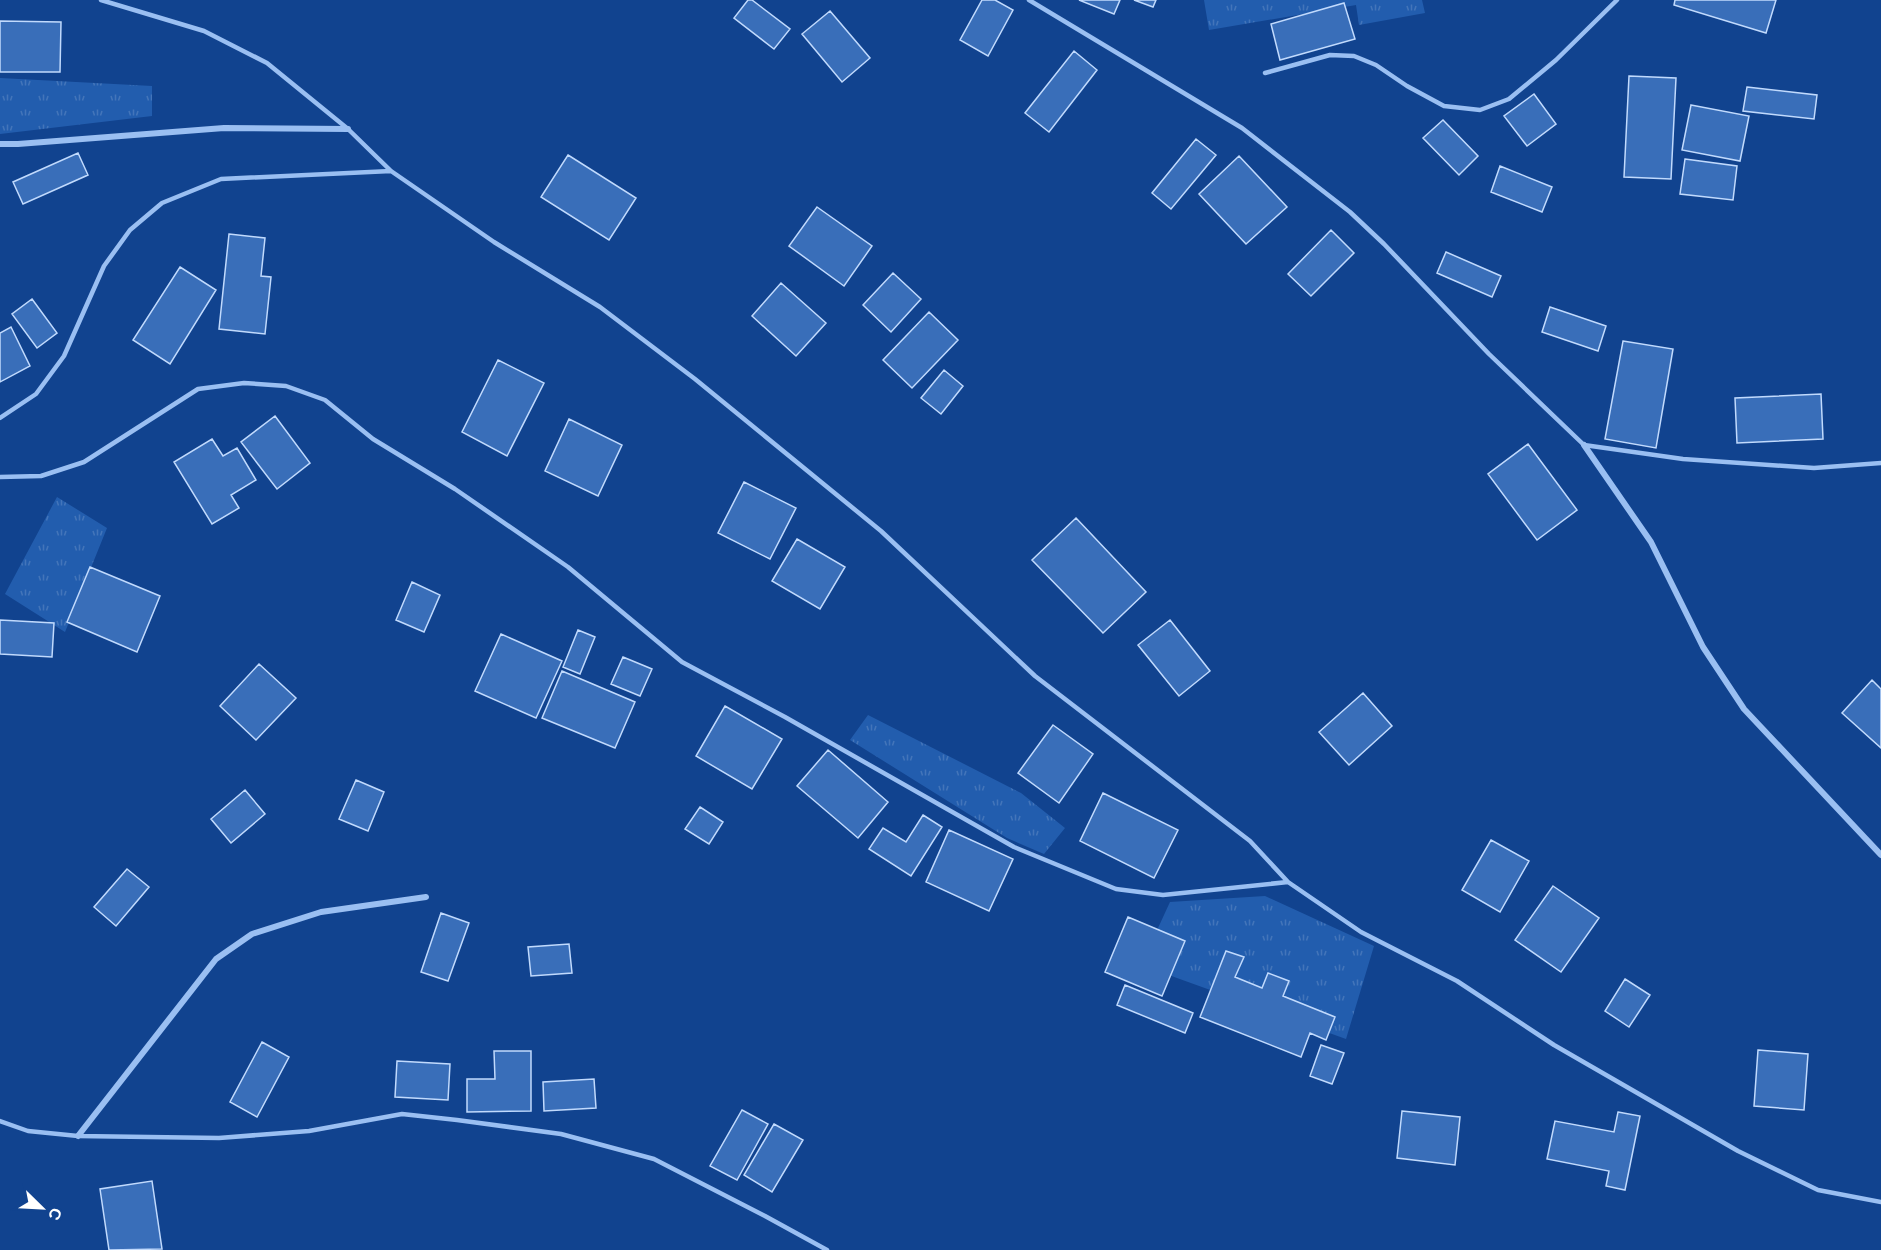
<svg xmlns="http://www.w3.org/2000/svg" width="1881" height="1250" font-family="Helvetica,sans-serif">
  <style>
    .park { fill: url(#park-tufts) }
    .building { fill: #396eb9; stroke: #c1dafd; stroke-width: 1.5 }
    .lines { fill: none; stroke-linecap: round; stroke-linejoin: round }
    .lane { stroke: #9abff2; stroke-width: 4.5 }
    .street { stroke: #9abff2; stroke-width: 6 }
  </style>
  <defs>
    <pattern id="park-tufts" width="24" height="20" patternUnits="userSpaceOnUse" patternTransform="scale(1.5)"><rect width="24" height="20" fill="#225dae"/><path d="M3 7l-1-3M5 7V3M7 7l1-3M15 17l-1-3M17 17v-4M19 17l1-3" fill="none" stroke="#4375ba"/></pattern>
  </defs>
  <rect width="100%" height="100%" fill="#11438f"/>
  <path class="park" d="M1204,0h218l3,13 -66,12 -3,-20 -147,25z
    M0,78l152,8v30l-152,18z
    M57,497l50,31 -42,104 -60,-38z
    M868,715l153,78 44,35 -21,26 -37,-16 -157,-98z
    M1265,896l109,50 -28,93 -205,-74 29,-63z"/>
  <path class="building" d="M748,0h4l38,29 -16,20 -40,-31z
    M982,0h13l18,10 -25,46 -28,-16z
    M1079,0h41l-6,14z
    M1134,0h22l-3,7z
    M1675,0h101l-10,33 -92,-28z
    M1344,3l11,36 -75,21 -9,-36z
    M830,11l40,47 -28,24 -40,-48z
    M0,21l61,1 -1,50h-60z
    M1074,51l23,19 -48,62 -24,-19z
    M1629,76l47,2 -5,101 -47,-2z
    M1747,87l70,8 -3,24 -71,-8z
    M1534,94l22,30 -29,22 -23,-30z
    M1691,105l58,11 -9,45 -58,-11z
    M1443,120l35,36 -19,19 -36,-37z
    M1196,139l20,16 -45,54 -19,-16z
    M78,153l10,22 -65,29 -10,-22z
    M568,155l68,43 -27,42 -68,-43z
    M1239,156l48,51 -41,37 -47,-50z
    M1685,159l52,7 -4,34 -53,-6z
    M1500,166l52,21 -10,25 -51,-20z
    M817,207l55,39 -28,40 -55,-40z
    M1331,230l23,23 -43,43 -23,-22z
    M229,234l36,4 -4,38 10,1 -6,57 -46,-5z
    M1446,252l55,24 -9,21 -55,-24z
    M180,267l36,23 -46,74 -37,-24z
    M893,273l28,26 -30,33 -28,-27z
    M781,283l45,40 -30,33 -44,-40z
    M32,299l25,34 -20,15 -25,-34z
    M1550,307l56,19 -8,25 -56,-19z
    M929,312l29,28 -46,48 -29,-28z
    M11,327l19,39 -30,16v-49z
    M1623,341l50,8 -17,99 -51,-9z
    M498,360l46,23 -37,73 -45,-24z
    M944,370l19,16 -22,28 -20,-16z
    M1821,394l2,45 -86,4 -2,-45z
    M275,416l35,47 -33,26 -36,-47z
    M569,419l53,26 -24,51 -53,-25z
    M212,439l11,17 14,-8 19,32 -25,15 8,13 -27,16 -38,-62z
    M1528,444l49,66 -40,30 -49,-66z
    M744,482l52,26 -26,51 -52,-26z
    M1076,518l70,74 -43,41 -71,-73z
    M797,539l48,28 -25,42 -48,-28z
    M90,567l70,29 -23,56 -70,-30z
    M412,582l28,13 -16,37 -28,-12z
    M0,620l54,3 -2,34 -52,-3z
    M1170,620l40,51 -31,25 -41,-51z
    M578,630l17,7 -15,37 -17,-7z
    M501,634l61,27 -26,57 -61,-27z
    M623,657l29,12 -12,27 -29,-12z
    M259,664l37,34 -40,42 -36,-34z
    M562,671l73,31 -20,46 -73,-30z
    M1872,680l9,9v59l-39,-35z
    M1363,693l29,33 -43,39 -30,-33z
    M725,706l57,33 -30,50 -56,-33z
    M1053,725l40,29 -34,49 -41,-30z
    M828,750l60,52 -30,36 -61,-52z
    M356,780l28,12 -16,39 -29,-12z
    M245,790l20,24 -34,29 -20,-24z
    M1103,793l75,37 -24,48 -74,-37z
    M700,807l23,15 -14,22 -24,-15z
    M923,815l19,12 -31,49 -42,-27 14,-21 23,14z
    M949,830l64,29 -24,52 -63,-29z
    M1491,840l38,21 -29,51 -38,-22z
    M127,869l22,18 -33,39 -22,-19z
    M1553,886l46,32 -38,54 -46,-32z
    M441,913l28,10 -21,58 -27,-9z
    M1128,917l57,24 -23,55 -57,-24z
    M569,944l3,29 -41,3 -3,-29z
    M1226,951l18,6 -9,20 27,11 6,-15 21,8 -6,15 52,21 -9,23 -16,-7 -9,24 -101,-40z
    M1625,979l25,16 -21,32 -24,-16z
    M1125,985l68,28 -8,20 -68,-28z
    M262,1042l27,15 -32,60 -27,-15z
    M1321,1045l23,8 -12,31 -22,-8z
    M1758,1050l50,4 -4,56 -50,-4z
    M494,1051h37v60l-64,1v-33h28z
    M397,1061l53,3 -2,36 -53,-3z
    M594,1079l2,29 -52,3 -1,-29z
    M742,1110l26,14 -31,56 -27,-14z
    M1402,1111l58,6 -5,48 -58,-7z
    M1618,1112l22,4 -15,74 -19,-4 3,-15 -62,-12 8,-38 59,11z
    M774,1124l29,16 -31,52 -28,-17z
    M152,1181l10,68 -53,1 -9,-61z"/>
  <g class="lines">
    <path class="lane" d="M101,0l103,31 63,32 81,66 43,42 103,71 106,65 95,72 186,152 154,145 215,165 38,41
      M1029,0l213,128 108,84 34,32 105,110 95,91 99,14 131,9 67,-5
      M1265,73l65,-18 24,1 22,9 31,21 37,20 36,4 29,-11 47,-39 61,-60
      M0,418l36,-24 28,-38 40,-90 26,-36 32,-27 59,-24 170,-8
      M0,477l41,-1 43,-14 114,-73 46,-6 42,3 39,14 48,39 82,50 113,78 114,95 103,55 229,130 102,42 47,6 125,-13 73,50 96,49 97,64 184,106 80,39 63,12
      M0,1121l28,10 50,5 141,2 90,-7 93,-17 55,6 104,14 93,25 111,57 62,34"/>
    <path class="street" d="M0,144h18l206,-16 124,1
      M1584,445l67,97 52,105 41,62 137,146
      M78,1136l138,-177 36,-25 69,-22 105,-15"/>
  </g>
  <g transform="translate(42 1208) rotate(114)" stroke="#11438f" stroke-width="4.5" paint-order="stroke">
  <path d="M0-4.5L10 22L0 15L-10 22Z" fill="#ffffff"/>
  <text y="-9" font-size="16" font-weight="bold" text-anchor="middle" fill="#ffffff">С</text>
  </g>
</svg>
